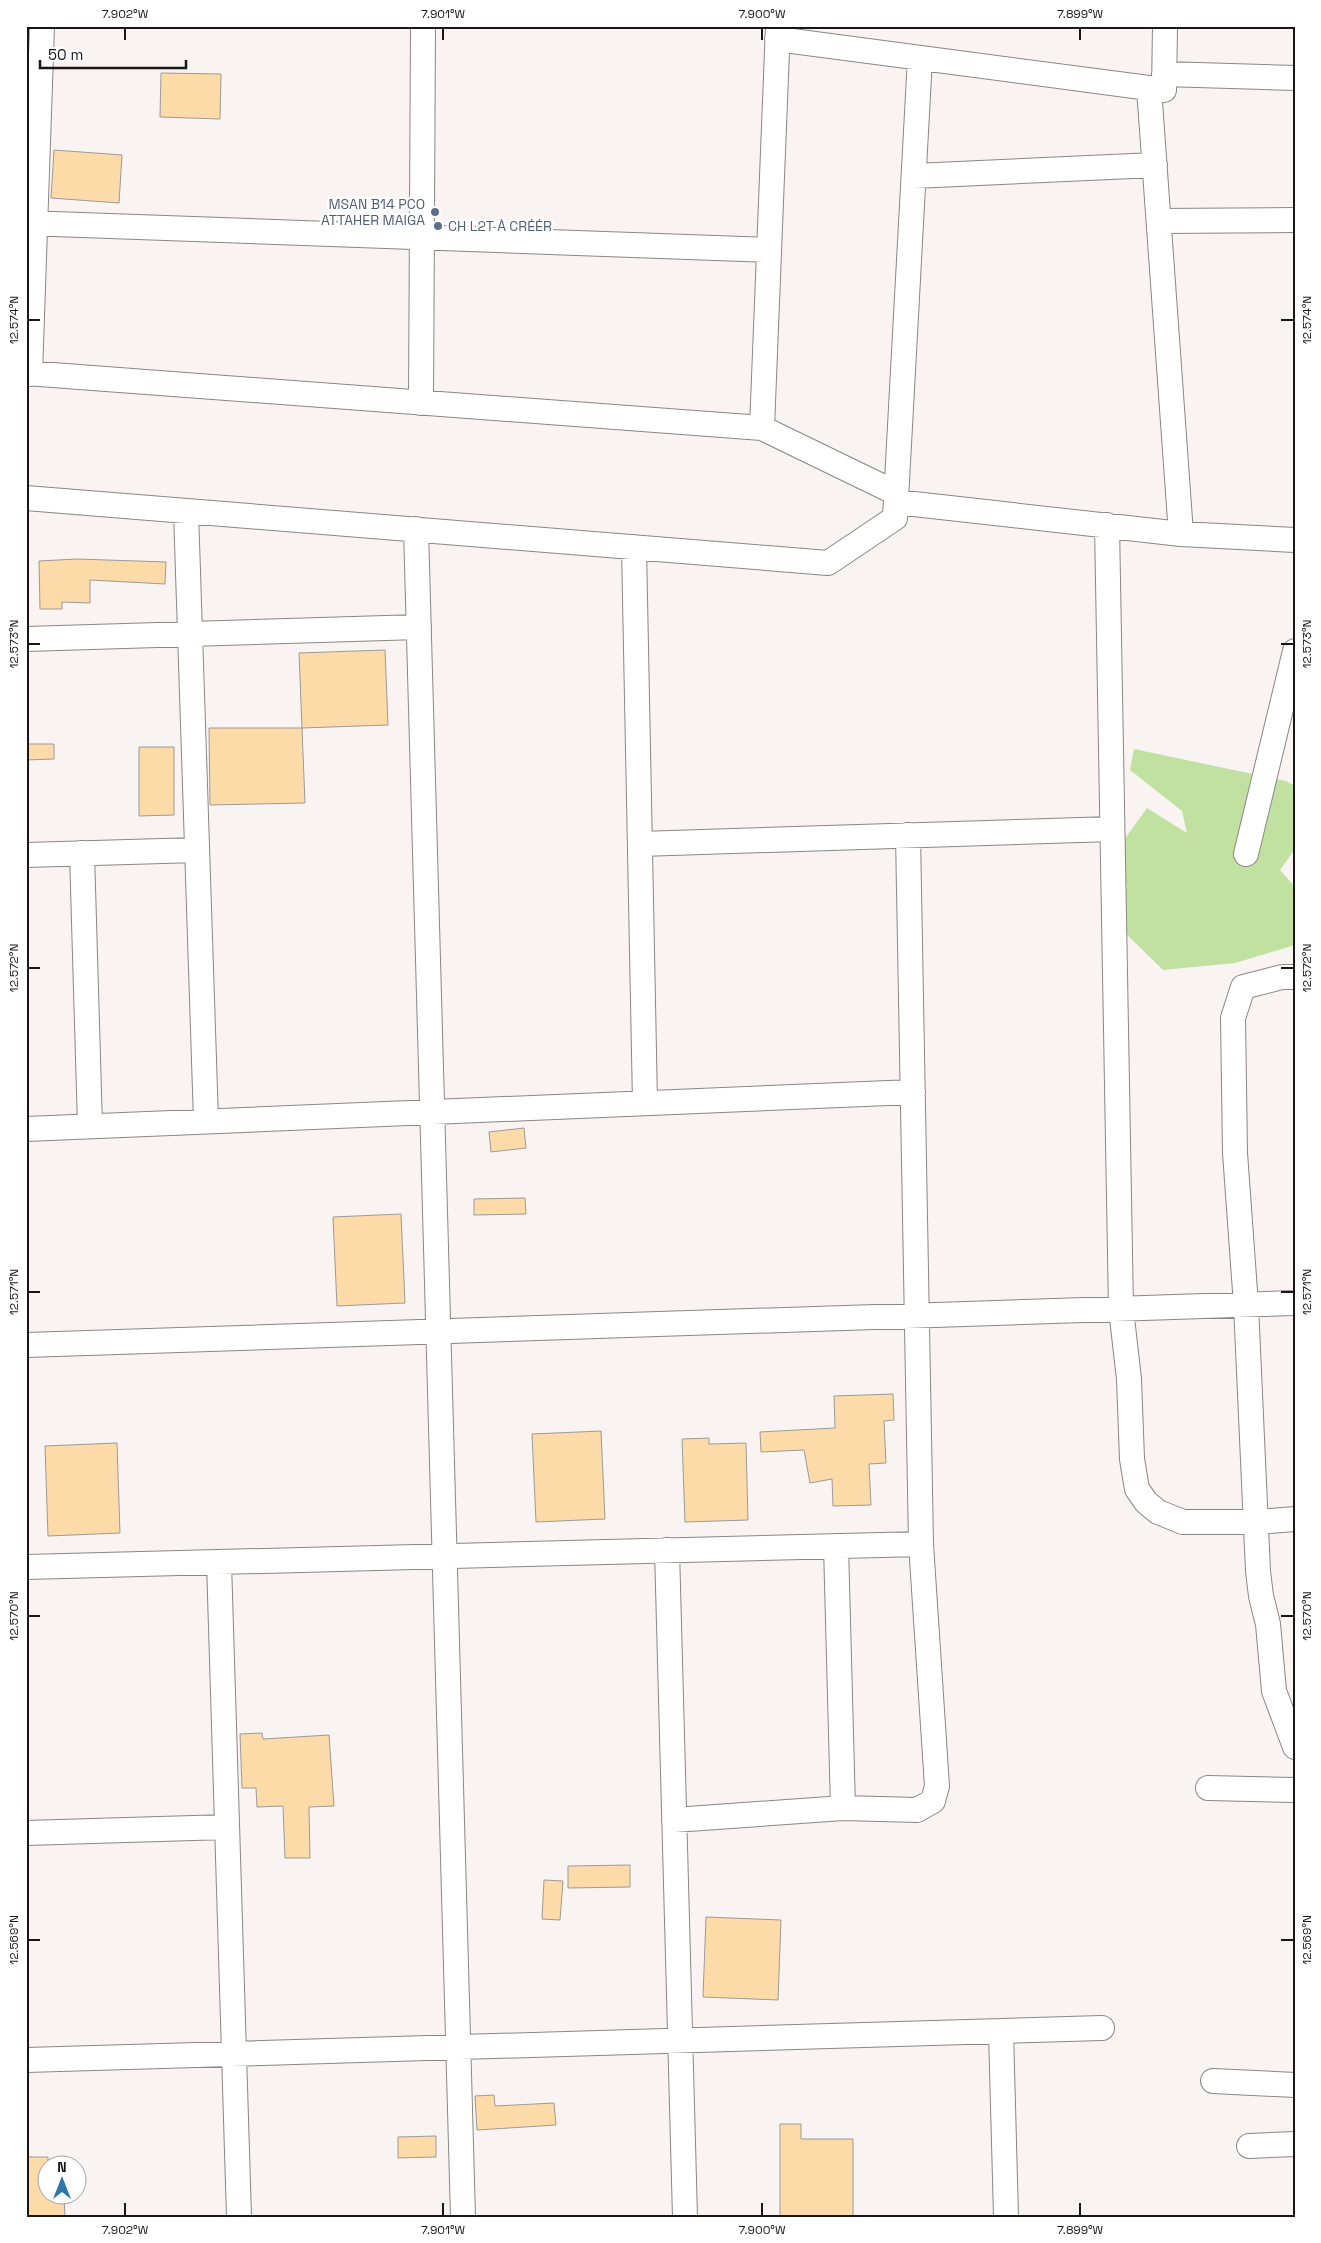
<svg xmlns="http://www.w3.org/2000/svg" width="1321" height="2243" font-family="'Space Grotesk',sans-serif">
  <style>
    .green { fill: #c0e1a0 }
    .building { fill: #fcdba8; stroke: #9d9a96 }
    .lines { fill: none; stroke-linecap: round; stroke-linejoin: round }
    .minor-casing { stroke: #8b8684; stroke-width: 26 }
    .minor { stroke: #fff; stroke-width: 24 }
    .ticks { fill: none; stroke: #181616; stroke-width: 2 }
    .service-dot { fill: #5c6f8a; stroke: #fff; stroke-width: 2 }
    .labels { text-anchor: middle; stroke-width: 5; stroke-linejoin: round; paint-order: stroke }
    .service-label { font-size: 14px; fill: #4e5e75; stroke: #fff; text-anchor: end }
    .neatline { fill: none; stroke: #181616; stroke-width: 2 }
    .ticks-label { font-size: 12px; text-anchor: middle; fill: #181616 }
  </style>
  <rect width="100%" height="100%" fill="#f9f4f2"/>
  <path class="green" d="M1134,749l152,32 9,5v63l-15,21 15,17v58l-60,18 -72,7 -49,-48 13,-36 -11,-35 31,-43 40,25 -5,-22 -52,-41z"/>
  <path class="building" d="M161,73l60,1 -1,45 -60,-2z
    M54,150l68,5 -3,48 -68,-5z
    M77,559l89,3 -1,22 -75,-4v23l-28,-1v7h-22l-1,-48z
    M385,650l3,75 -86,3 -3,-75z
    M209,728h93l3,75 -95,2z
    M26,744h28v15l-28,1z
    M139,747h35v68l-35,1z
    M524,1128l2,20 -35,4 -2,-20z
    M525,1198l1,16 -52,1v-16z
    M401,1214l4,89 -68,3 -4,-89z
    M893,1394l1,26 -10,1 2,42 -17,1 2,41 -38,1 -1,-27 -22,4 -6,-33 -43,2 -1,-20 75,-4 -1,-32z
    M601,1431l4,88 -69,3 -4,-88z
    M709,1438v6l37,-1 2,77 -63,2 -3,-83z
    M117,1443l3,90 -72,3 -3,-90z
    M262,1733l1,6 66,-4 5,71 -25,1 1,51h-25l-2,-52 -26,1 -1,-19h-14l-2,-54z
    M630,1865v22l-62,1v-22z
    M544,1880l19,1 -3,39 -18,-1z
    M706,1917l75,3 -3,80 -75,-3z
    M494,2095l1,11 59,-3 2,22 -79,5 -2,-34z
    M780,2124h21v15h52v78h-73z
    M436,2136v21l-38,1v-21z
    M26,2157h22v39h16l1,21h-39z"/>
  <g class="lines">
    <g class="minor-casing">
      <path id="minor" d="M777,39l387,51 1,-64
        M1164,74l131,4
        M1149,88l32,446
        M914,176l241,-11
        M1159,221l136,-1
        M26,223l743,27
        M26,373l736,55 134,65
        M30,374l12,-348
        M421,403l2,-377
        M762,428l16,-402
        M26,498l802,65 67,-45 25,-460
        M896,502l285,32 114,6
        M186,511l20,610
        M1107,525l14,784 8,70 3,80 5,30 9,13 12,10 25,10h74l38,-3
        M416,529l47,1688
        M634,547l11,556
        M26,639l393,-12
        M640,844l472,-15
        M82,853l8,273
        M1246,854l49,-203
        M26,855l171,-5
        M1295,977h-13l-39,10 -10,31 2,135 11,152 12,266 3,25 7,28 6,67 21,56
        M26,1129l887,-37
        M26,1345l1269,-42
        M836,1546l7,262
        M667,1550l18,667
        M219,1562l20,655
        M26,1567l895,-23
        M1208,1788l87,2
        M674,1820l169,-12 74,2 16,-9 4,-15 -16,-242 -13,-709
        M26,1833l201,-6
        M1001,2031l5,186
        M26,2060l1076,-32
        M1213,2081l82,4
        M1249,2146l46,-2"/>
    </g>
    <use href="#minor" class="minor"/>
  </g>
  <path class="ticks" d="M125,28v12M443,28v12M762,28v12M1080,28v12M28,320h12M1281,320h13M28,644h12M1281,644h13M28,968h12M1281,968h13M28,1292h12M1281,1292h13M28,1616h12M1281,1616h13M28,1940h12M1281,1940h13M125,2203v13M443,2203v13M762,2203v13M1080,2203v13"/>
  <g class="service-dot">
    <circle cx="435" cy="212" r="5"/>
    <circle cx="438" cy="226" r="5"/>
  </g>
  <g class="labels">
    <g class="service-label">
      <text x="425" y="209">MSAN B14 PCO<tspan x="425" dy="16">ATTAHER MAIGA</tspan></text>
      <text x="448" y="231" text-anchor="start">CH L2T À CRÉÉR</text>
    </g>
  </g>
  <rect width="1321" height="2243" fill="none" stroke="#ffffff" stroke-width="55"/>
  <g transform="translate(62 2180)"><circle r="24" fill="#ffffff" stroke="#a3a2a2"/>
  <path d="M0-4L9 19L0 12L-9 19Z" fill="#2a78aa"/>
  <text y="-8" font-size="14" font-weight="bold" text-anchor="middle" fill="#181616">N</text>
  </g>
  <path d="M40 60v8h146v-8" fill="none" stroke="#181616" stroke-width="2.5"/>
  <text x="48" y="60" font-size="15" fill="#181616" stroke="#ffffff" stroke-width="4" paint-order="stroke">50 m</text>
  <rect x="28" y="28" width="1266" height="2188" class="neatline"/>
  <g class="ticks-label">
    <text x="125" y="18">7.902°W</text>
    <text x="443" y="18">7.901°W</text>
    <text x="762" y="18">7.900°W</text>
    <text x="1080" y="18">7.899°W</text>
    <text transform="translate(14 320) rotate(-90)" y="4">12.574°N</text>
    <text transform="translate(1307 320) rotate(-90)" y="4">12.574°N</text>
    <text transform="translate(14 644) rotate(-90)" y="4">12.573°N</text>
    <text transform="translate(1307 644) rotate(-90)" y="4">12.573°N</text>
    <text transform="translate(14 968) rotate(-90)" y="4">12.572°N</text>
    <text transform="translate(1307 968) rotate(-90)" y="4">12.572°N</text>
    <text transform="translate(14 1292) rotate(-90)" y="4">12.571°N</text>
    <text transform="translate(1307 1292) rotate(-90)" y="4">12.571°N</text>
    <text transform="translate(14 1616) rotate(-90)" y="4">12.570°N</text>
    <text transform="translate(1307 1616) rotate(-90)" y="4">12.570°N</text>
    <text transform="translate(14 1940) rotate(-90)" y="4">12.569°N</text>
    <text transform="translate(1307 1940) rotate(-90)" y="4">12.569°N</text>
    <text x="125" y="2234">7.902°W</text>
    <text x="443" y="2234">7.901°W</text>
    <text x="762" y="2234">7.900°W</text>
    <text x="1080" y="2234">7.899°W</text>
  </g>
</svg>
